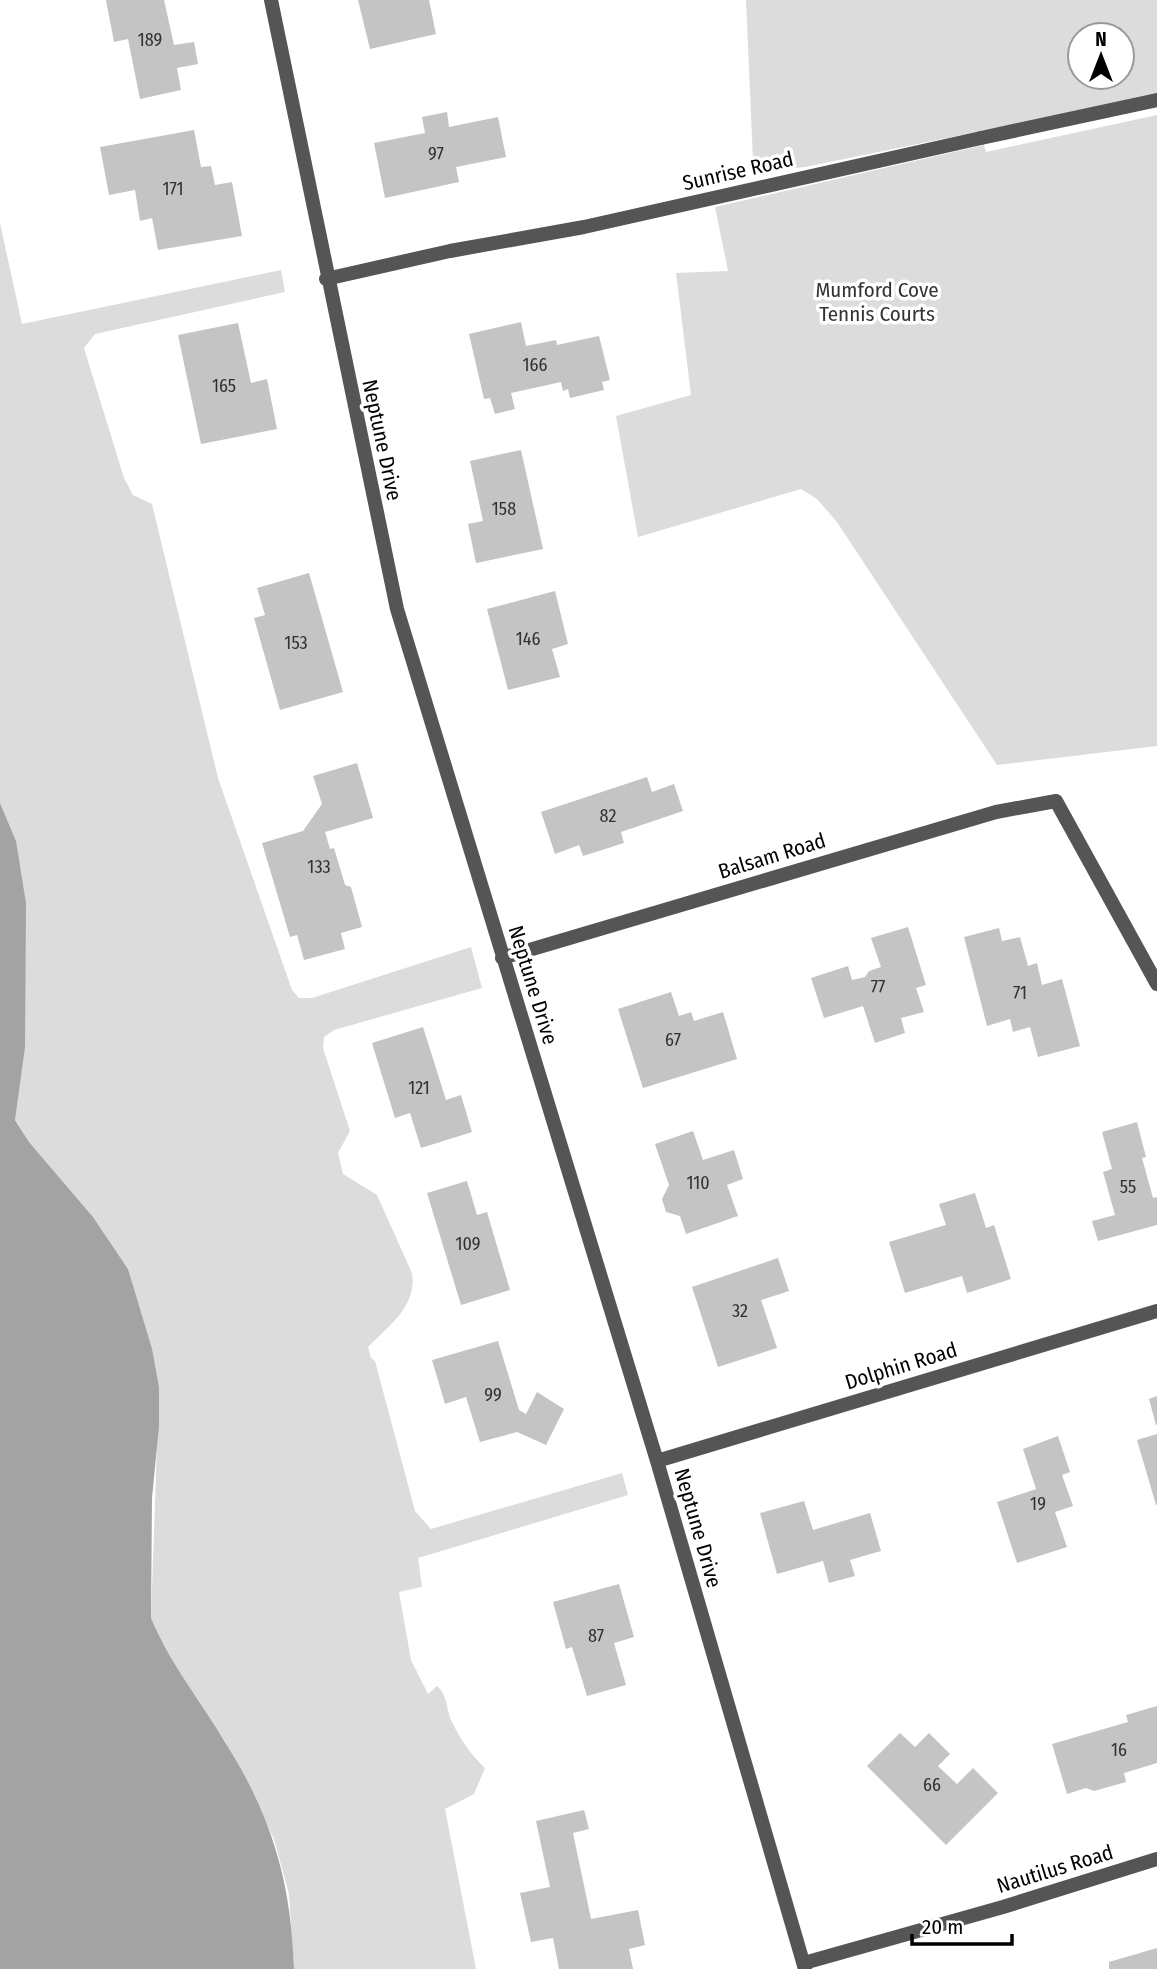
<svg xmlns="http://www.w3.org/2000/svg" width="1157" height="1969" font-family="'Fira Sans Condensed',sans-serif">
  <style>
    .green { fill: #dcdcdc; fill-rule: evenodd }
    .water { fill: #a3a3a3 }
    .building { fill: #c4c4c4 }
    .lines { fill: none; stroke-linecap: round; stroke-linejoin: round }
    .lane { stroke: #555; stroke-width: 14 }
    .street { stroke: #555; stroke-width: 14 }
    .labels { text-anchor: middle; stroke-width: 7; stroke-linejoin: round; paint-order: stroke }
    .number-label { font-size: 18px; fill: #313131 }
    .street-label { font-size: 21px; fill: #000; stroke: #fff }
    .park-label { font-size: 21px; fill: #333; stroke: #fff }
  </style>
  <rect width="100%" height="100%" fill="#fff"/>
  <path class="green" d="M746,0h411v95l-352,72 -37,4 -15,-11zM1080,35h42v42h-42z
    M1157,115v631l-160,19 -160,-243 -20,-23 -16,-10 -163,48 -22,-121 75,-21 -15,-122 52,-2 -13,-64 269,-62 2,7z
    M0,223l22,101 259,-54 4,22 -190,42 -11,14 40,130 9,17 19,9 66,274 74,212 7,8h13l159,-51 11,41 -148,42 -10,7 -1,11 27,83 -12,22 5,21 34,21 35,78c5,33 -22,52 -44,74l3,11 4,3 40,150 16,18 191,-56 6,22 -210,63 4,29 -23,5 12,68 17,34 9,-8c11,9 9,24 15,36 8,17 19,33 33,46l-11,26 -29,15 31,160h-182l-5,-75 -15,-55 -49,-98 -60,-89 -14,-34 8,-231 -31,-118 -35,-52 -64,-75 -14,-23 10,-71 -1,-52 -8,-155 -16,-38z"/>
  <path class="water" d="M0,803l16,38 10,62 -1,145 -10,72 14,22 64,75 35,52 24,80 7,38v39l-7,72 -1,120c19,46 49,82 74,124 47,75 66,139 69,227h-294z"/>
  <path class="building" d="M106,0h58l10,45 20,-3 4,22 -21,4 4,22 -41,9 -12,-60 -14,3z
    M358,0h71l7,34 -66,15z
    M447,112l2,15 49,-10 8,40 -50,10 3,15 -74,16 -11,-55 51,-10 -3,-16z
    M194,130l7,37 10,-1 4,19 17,-3 10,54 -84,14 -6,-32 -12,3 -5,-31 -26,5 -9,-48z
    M521,322l5,24 30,-6 1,5 42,-9 11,44 -8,2 2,8 -34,8 -2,-9 -5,2 -2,-9 -50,11 4,16 -20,5 -5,-16 -6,1 -15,-65z
    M238,323l13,60 16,-4 10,50 -76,15 -23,-109z
    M521,450l22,99 -67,14 -8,-39 15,-3 -13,-60z
    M309,573l34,119 -63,18 -26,-92 11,-3 -8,-27z
    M555,591l13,53 -16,5 8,28 -52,13 -21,-81z
    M357,763l16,55 -48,14 5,17 4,-1 11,37 6,2 11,40 -21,6 4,16 -41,11 -7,-25 -7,2 -28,-94 41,-12 19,-27 -9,-28z
    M647,777l5,15 22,-8 9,27 -62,21 3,11 -41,13 -4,-11 -24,9 -14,-42z
    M908,927l18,58 -10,3 8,24 -23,6 4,15 -30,10 -12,-37 -39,12 -13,-40 37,-12 4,14 13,-3 4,-6 12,-4 -10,-29z
    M999,928l3,13 18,-4 8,29 9,-3 5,22 20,-6 18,67 -42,11 -8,-30 -17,5 -3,-13 -23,7 -23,-89z
    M671,992l8,24 12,-4 3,9 29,-9 14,47 -94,29 -25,-79z
    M423,1027l23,73 15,-5 11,37 -51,16 -11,-35 -15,5 -23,-75z
    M1137,1122l9,35 -4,1 11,40 4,-1v28l-59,16 -6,-20 23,-6 -12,-43 9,-3 -10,-37z
    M693,1131l10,29 31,-10 9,29 -16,6 11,31 -52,18 -6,-18 -14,-4 -4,-13 7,-14 -14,-41z
    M467,1181l10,34 10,-3 23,78 -49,15 -34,-112z
    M975,1193l11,35 8,-3 17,54 -44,14 -5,-17 -57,17 -16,-51 57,-17 -7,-21z
    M778,1258l11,33 -28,9 16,48 -59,19 -26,-80z
    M498,1341l21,69 7,4 11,-22 27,17 -18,36 -29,-13 -37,10 -14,-45 -21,7 -13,-44z
    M1157,1396v29h-1l-7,-26z
    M1157,1434v71h-1l-19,-65z
    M1058,1436l12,36 -8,3 11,31 -18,6 12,35 -50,16 -20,-61 39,-13 -13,-40z
    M804,1501l9,29 57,-17 11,38 -31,9 5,16 -26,7 -6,-22 -46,13 -17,-61z
    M619,1584l15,53 -20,6 12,42 -39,11 -15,-49 -6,2 -13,-47z
    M1157,1706v57l-33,10 2,9 -32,9 -8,-3 -19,6 -15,-50 76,-22 -2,-7z
    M900,1733l15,14 14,-14 21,21 -12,12 19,18 16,-16 25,25 -52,52 -79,-79z
    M584,1810l5,19 -16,4 18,86 47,-9 7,35 -16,4 4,20h-74l-6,-31 -22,4 -11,-49 30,-6 -14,-66z
    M1157,1948v21h-48v-7z"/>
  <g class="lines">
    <path class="lane" d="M981,138l176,-38"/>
    <path class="street" d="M271,0l126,609 260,852 148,508
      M326,279l124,-28 134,-24 397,-89
      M502,958l494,-146 60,-11 101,183
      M657,1461l500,-150
      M804,1963l199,-56 154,-48"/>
  </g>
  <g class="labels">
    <g class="number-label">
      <text x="150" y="46">189</text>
      <text x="436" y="160">97</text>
      <text x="173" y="195">171</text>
      <text x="535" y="371">166</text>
      <text x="224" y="392">165</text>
      <text x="504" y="515">158</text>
      <text x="528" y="645">146</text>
      <text x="296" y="649">153</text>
      <text x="608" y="822">82</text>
      <text x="319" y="873">133</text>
      <text x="878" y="993">77</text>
      <text x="1020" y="999">71</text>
      <text x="673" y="1046">67</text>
      <text x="419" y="1094">121</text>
      <text x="698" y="1189">110</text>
      <text x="1128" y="1193">55</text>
      <text x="468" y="1250">109</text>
      <text x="740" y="1317">32</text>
      <text x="493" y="1401">99</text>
      <text x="1038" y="1510">19</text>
      <text x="596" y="1642">87</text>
      <text x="1119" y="1756">16</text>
      <text x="932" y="1791">66</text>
    </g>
    <g class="street-label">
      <text transform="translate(738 171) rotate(-13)" y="7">Sunrise Road</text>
      <text transform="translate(382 440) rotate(78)" y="7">Neptune Drive</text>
      <text transform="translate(772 856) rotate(-17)" y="7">Balsam Road</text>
      <text transform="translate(533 985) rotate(73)" y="7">Neptune Drive</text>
      <text transform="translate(901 1366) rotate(-17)" y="7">Dolphin Road</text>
      <text transform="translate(698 1528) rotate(74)" y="7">Neptune Drive</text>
      <text transform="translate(1055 1869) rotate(-17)" y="7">Nautilus Road</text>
    </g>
    <g class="park-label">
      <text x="877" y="297">Mumford Cove<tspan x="877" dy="24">Tennis Courts</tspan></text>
    </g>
  </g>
  <g transform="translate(1101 56)"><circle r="33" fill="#ffffff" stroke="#999999" stroke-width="2"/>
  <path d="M0-5L12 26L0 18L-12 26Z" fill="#000000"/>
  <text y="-10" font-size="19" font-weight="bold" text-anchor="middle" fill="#000000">N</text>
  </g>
  <path d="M912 1934v10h100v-10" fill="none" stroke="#000000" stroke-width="3.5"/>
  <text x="922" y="1934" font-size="21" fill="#000000" stroke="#ffffff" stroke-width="5" paint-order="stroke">20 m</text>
</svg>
